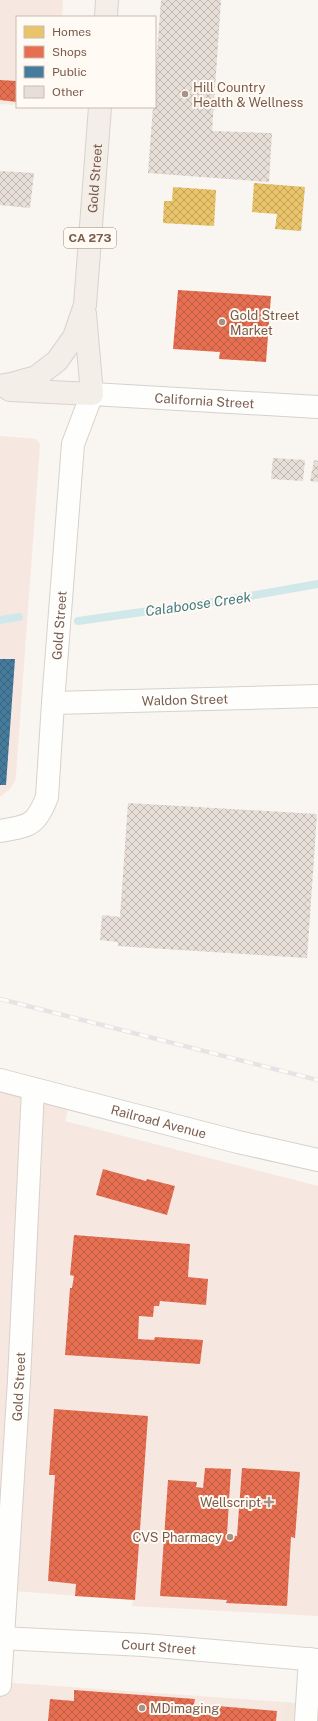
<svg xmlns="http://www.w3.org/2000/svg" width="318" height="1721" font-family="'Public Sans',sans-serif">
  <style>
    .residential { fill: #f2e8de }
    .commercial { fill: #f6e8e1 }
    .homes { fill: url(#homes-cross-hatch) }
    .shops { fill: url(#shops-cross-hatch) }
    .public { fill: url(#public-cross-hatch) }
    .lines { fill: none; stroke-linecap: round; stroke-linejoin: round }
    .stream { stroke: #d0e8ea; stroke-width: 8 }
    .building { fill: url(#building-cross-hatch) }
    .minor-casing { stroke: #d7d1cb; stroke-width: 24 }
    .tertiary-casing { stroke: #d7d1cb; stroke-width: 24 }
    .secondary-casing { stroke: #d9d2cb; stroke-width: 24 }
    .primary-casing { stroke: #dad1cc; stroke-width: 24 }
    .minor { stroke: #fefefd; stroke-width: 22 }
    .tertiary { stroke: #fefefd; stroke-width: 22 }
    .secondary { stroke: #fefefd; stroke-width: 22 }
    .primary { stroke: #f3eee8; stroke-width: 22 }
    .rail-casing { stroke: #e6e3e7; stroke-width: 4.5 }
    .rail { stroke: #fffaf3; stroke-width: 3; stroke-dasharray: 9; stroke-linecap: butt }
    .poi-dot { fill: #a69286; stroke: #fffaf3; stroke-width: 1.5 }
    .labels { text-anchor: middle; stroke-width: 4; stroke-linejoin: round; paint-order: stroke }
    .shield { fill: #fffaf3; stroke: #a28b7f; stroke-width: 1 }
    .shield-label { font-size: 12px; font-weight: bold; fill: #7a5c4d }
    .poi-label { font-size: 13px; fill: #7a5c4d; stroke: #fffaf3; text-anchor: start }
    .street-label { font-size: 13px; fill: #7a5c4d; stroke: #fffaf3 }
    .water-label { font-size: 14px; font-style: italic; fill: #437c86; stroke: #fffaf3 }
  </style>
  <defs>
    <pattern id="homes-cross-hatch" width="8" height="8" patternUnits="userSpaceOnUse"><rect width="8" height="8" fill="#e9c46a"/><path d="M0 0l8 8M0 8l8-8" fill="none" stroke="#c2a259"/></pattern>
    <pattern id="shops-cross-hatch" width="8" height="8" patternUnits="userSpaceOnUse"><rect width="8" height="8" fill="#e76f51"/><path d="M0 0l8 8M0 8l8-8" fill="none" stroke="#c05e45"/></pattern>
    <pattern id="public-cross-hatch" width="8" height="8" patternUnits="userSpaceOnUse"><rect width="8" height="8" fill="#457b9d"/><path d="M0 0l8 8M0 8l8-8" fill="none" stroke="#3d637c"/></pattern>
    <pattern id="building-cross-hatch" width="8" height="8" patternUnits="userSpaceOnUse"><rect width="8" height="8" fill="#e6ded7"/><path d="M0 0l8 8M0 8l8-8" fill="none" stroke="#bfb7b1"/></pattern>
  </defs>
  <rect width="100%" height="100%" fill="#f9f5f0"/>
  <path class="residential" d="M283,1702l35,3v16h-36z"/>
  <path class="commercial" d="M0,0h63l-1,17h-45v88l-17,-1z
    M0,436l37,3 3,6 -24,329 -1,7 -6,9 -9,7z
    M0,1091l68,19 -3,11 253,65v430l-186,-10 1,-6 -133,-10z
    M0,1682l283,20 -1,19h-282z"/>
  <path class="homes" d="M254,183l51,4 -4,44 -26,-2 2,-15 -25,-2z
    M173,187l43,3 -2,36 -51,-3 1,-22h8z"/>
  <path class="shops" d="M0,80l17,1v21l-17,-2z
    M178,290l93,6 -5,66 -47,-3 1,-7 -47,-3z
    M103,1169l43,12 1,-2 28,7 -8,29 -71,-20z
    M74,1235l116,9 -2,33 20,2 -2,26 -46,-4 -1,5h-5l-1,11 -14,-1 -1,23 16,1 1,-3 48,3 -3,24 -135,-9 5,-67h2l2,-12 -4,-1z
    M54,1409l94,7 -13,184 -60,-4 1,-12 -28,-3 7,-106h-6z
    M205,1468l26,1 -4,66 10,1 5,-68 58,4 -5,66 -4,-1 -4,69 -61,-3 1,-3 -67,-4 8,-116 29,2 -1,5 7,1z
    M74,1690l121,9 -1,5 83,7 -1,10h-228l2,-22 24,2z"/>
  <path class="public" d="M0,659h15l-9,126h-6z"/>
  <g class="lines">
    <path class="stream" d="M0,620l19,-3
      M78,621l149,-21 91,-16"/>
  </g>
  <path class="building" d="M161,0h60l-9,131 60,2 -3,49 -121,-9 5,-66h2v-26z
    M0,171l34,2 -4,35 -30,-3z
    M273,458l32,2 -2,21 -32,-2z
    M314,460l4,1v21l-8,-1z
    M128,803l189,11 -10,144 -189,-12v-4l-18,-2 2,-25 18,2z"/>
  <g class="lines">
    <g class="minor-casing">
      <g id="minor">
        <path id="s1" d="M53,703l265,-7"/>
        <path id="s2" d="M0,831c29,-5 36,-5 47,-34l6,-94 20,-259 19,-50 226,13"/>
        <path id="s3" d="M0,1685l19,-305 14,-291"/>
        <path d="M306,1721l4,-62"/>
      </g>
    </g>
    <g class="tertiary-casing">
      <g id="tertiary">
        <path id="s4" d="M0,1080l238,62 80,18"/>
      </g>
    </g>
    <g class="secondary-casing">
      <g id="secondary">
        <path id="s5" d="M0,1638l144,7 174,15"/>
      </g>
    </g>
    <g class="primary-casing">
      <g id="primary">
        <path d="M106,17l1,-17"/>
        <path id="s6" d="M0,386l11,-2 25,-7 21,-16 17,-24 11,-32 15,-198"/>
        <path d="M10,390l82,4 -7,-80"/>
      </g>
    </g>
    <use href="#minor" class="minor"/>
    <use href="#tertiary" class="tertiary"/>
    <use href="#secondary" class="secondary"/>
    <use href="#primary" class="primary"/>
    <g class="rail-casing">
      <path id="rail" d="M0,999l318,81"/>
    </g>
    <use href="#rail" class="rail"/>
  </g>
  <g class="poi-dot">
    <circle cx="185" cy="94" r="4"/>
    <circle cx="222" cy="322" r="4"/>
    <path d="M267 1496h4v4h4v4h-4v4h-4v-4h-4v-4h4z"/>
    <circle cx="230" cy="1537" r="4"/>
    <circle cx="142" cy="1708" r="4"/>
  </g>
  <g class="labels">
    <rect class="shield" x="64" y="228" width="52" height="20" rx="3"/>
    <g class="shield-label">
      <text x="90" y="242">CA 273</text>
    </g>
    <g class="poi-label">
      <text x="193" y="92">Hill Country<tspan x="193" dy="15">Health &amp; Wellness</tspan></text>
      <text x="230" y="320">Gold Street<tspan x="230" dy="15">Market</tspan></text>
      <text x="261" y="1507" text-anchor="end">Wellscript</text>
      <text x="222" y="1542" text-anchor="end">CVS Pharmacy</text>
      <text x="150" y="1713">MDimaging</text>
    </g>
    <g class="street-label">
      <text dy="5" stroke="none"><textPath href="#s6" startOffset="254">Gold Street</textPath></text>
      <text dy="5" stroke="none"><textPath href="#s2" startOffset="583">California Street</textPath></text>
      <text dy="5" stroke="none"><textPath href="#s2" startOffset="235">Gold Street</textPath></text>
      <text dy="5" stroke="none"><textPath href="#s1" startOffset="132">Waldon Street</textPath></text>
      <text dy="5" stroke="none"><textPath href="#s4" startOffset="164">Railroad Avenue</textPath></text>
      <text dy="5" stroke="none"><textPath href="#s3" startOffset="299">Gold Street</textPath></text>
      <text dy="5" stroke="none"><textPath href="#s5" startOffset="159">Court Street</textPath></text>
    </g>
    <g class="water-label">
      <text transform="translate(198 604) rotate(-8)" y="5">Calaboose Creek</text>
    </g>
  </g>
  <rect x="16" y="16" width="140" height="92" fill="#fffaf3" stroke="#cabbb1"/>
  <rect x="24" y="26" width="20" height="12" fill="#e9c46a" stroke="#cabbb1"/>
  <text x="52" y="36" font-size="12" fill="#7a5c4d">Homes</text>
  <rect x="24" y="46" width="20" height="12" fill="#e76f51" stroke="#cabbb1"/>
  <text x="52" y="56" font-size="12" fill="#7a5c4d">Shops</text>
  <rect x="24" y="66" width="20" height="12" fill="#457b9d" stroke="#cabbb1"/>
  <text x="52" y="76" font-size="12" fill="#7a5c4d">Public</text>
  <rect x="24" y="86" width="20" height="12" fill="#e6ded7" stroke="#cabbb1"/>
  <text x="52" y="96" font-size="12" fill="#7a5c4d">Other</text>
</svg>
